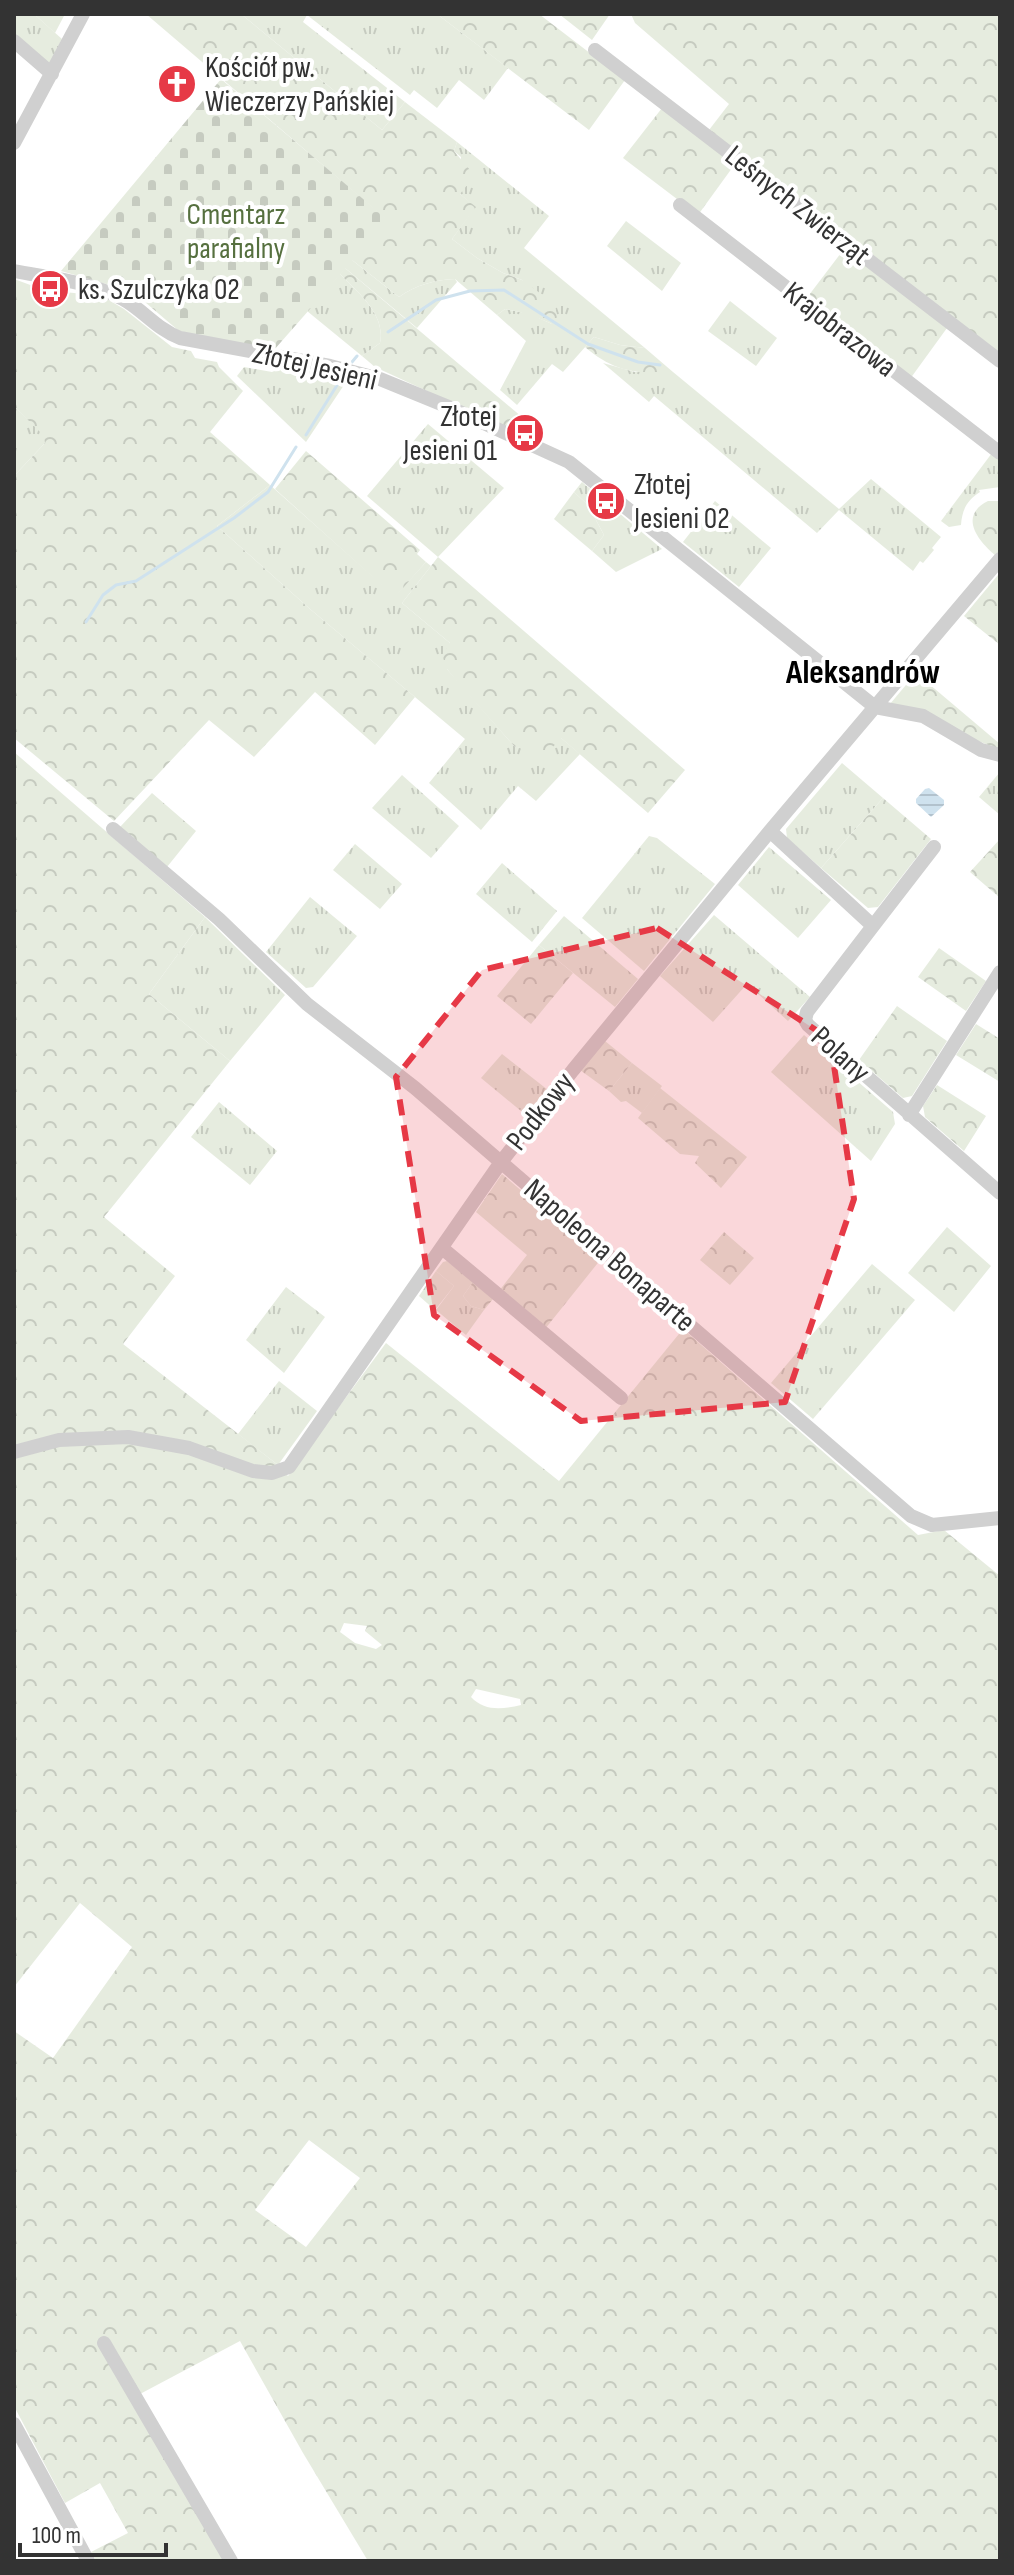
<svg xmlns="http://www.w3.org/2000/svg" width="1014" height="2575" font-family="'Sofia Sans Condensed',sans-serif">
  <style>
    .grass { fill: url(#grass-tufts) }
    .forest { fill: url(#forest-crowns); fill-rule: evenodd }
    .cemetery { fill: url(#cemetery-stones) }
    .water { fill: url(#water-rules) }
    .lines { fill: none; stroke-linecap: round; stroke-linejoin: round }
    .stream { stroke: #cfe2ee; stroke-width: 3 }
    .minor { stroke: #d0d0d0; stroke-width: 14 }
    .marked { fill: #e63946; fill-opacity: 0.2; stroke: #e63946; stroke-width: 6; stroke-dasharray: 16 10; stroke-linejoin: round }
    .labels { text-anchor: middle; stroke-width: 8; stroke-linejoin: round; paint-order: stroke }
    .poi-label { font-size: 30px; fill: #333; stroke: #fff; text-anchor: start }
    .street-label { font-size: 30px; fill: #333; stroke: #fff }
    .park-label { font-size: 30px; fill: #56703f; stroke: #fff }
    .quarter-label { font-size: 34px; font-weight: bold; fill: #000; stroke: #fff }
  </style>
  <defs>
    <pattern id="grass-tufts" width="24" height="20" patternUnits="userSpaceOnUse" patternTransform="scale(2)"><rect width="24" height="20" fill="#e6ecdf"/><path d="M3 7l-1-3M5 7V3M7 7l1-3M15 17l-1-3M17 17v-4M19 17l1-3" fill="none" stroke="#c6cbc0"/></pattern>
    <pattern id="forest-crowns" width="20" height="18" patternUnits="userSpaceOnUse" patternTransform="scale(2)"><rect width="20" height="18" fill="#e6ecdf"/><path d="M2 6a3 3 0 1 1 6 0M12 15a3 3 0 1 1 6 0" fill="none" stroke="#c6cbc0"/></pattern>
    <pattern id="cemetery-stones" width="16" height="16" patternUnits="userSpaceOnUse" patternTransform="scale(2)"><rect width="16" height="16" fill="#e6ecdf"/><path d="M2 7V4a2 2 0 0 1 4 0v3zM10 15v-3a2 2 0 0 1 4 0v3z" fill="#c6cbc0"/></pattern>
    <pattern id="water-rules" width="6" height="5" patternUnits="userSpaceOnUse" patternTransform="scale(2)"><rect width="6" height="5" fill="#cfe2ee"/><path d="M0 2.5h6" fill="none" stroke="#b2c2cd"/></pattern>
  </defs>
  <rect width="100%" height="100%" fill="#fff"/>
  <path class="grass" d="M14,14h20l28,25 -13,26 -35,-30z
    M241,14h196l71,54 -24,32 -25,-20 -22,28 -23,-18 -4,5 -103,-80 -4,7 102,80 -23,28z
    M457,142l92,74 -25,32 121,100 -25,-3 -26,-8 -31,35 -11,-8 -35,41 -17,-15 26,-49 -29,-26 8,-6 25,5 22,10 -30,-44 -19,-7 -26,-15 -25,-19 23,-32 -15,-13 1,-37 -7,-6z
    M626,221l55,42 -19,28 -55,-45z
    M352,260l47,37c17,-12 35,-17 56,-18l2,3 -40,46 -72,-60z
    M340,274c18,19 46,40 40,69l-18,13 -55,-45z
    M730,301l47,37 -21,28 -48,-35z
    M603,363l32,9h38l166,137 32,-30 70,58 -9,11 2,2 -11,13 -3,-2 -7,10 -74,-61 -22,23 -163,-137 -5,6z
    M286,366l62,13 -42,63 -69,-66 7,-9 28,5z
    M14,406l31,30v7l-31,33z
    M428,424l76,64 -66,69 -71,-61z
    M992,453l8,6v28l-21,3 1,2c-13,8 -18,18 -19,33l-12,2 -8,-6z
    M582,482l80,67 -46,23 -24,-21 12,-16 -16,-30 -14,-13z
    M270,485l125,111 31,-34 5,4 -29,37 48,40 -3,26 67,77 14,4 32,-13 20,17 -44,47 -18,-15 -37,44 -52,-47 36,-44 -155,-130 -93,-83z
    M715,501l56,47 -32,39 -56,-45z
    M842,763l41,35 -62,70 -34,-30 -1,-9z
    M1000,772v43l-21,-18z
    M402,775l57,51 -28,32 -59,-50z
    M649,836l8,2 58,46 -71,87 -62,-53z
    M355,844l47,40 -22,25 -47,-39z
    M769,847l62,53 -33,38 -60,-53z
    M502,863l55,48 -25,31 -56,-48z
    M310,897l47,39 -44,51 -7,1 -40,-36z
    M714,915l96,82 -22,24 -41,-37 -34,38 -53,-46z
    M564,916l74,63 -23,28 -76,-62z
    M205,917l80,78 -55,66 -81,-67z
    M804,1035l89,77 2,12 -24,37 -100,-89z
    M502,1054l46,36 -21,26 -46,-38z
    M632,1063l30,23 -20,27 -16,-12 -5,1 -12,-11z
    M219,1102l58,49 -27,34 -59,-48z
    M447,1261l26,21 -10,14 8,10 13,4 -18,25 -30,-25 18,-24 -18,-15 7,-9z
    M872,1264l43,36 -102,119 -42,-36z
    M286,1287l39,30 -41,56 -38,-33z
    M279,1381l38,30 -39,54 -40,-31z"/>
  <path class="forest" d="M34,14h31l-10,19z
    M146,14h95l141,116 23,-28 52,40 -3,9 16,19 2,9 -12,15 16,13 -24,32 25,19 26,15 19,7 33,24 2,13 -5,7c-16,-7 -30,-12 -47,-15l-8,6 -42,-36c-21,1 -39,6 -56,18l-47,-37 35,-40z
    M437,14h102l86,66 -36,50z
    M559,14h51l-18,26z
    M631,14h369v339l-291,-223 20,-26 -94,-81z
    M662,108l73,56 -37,51 -75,-57z
    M844,249l103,79 -37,51 -104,-80z
    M345,268l190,160 6,6v5l-28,-12 -2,3 -136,-63 -13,-11 18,-13c6,-29 -22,-50 -40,-69z
    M14,279l30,11 40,4 23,5 17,10 48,38 19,4 4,7 22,4 2,5 24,24 -33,41 60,53 -53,41 93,83 105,88 -40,48 -60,-53 -61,65 -45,-37 -95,101 -100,-83v-262l31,-33 -1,-7 -30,-30z
    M594,337l26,8 25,3 28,24c-36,3 -60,-1 -88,-25z
    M306,451l114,99 -3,4 9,8 -31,35 -120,-108z
    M574,492l14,13 16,30 -12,16 -38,-32z
    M988,501h12v50l-4,5c-18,-15 -38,-40 -8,-55z
    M438,557l247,213 -37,43 -87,-75 -17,19 -30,-11 -55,-62 -12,-15 -5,-14 8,-12 -48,-40z
    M998,575l2,1v69l-36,-29z
    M916,673l84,71v6l-110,-46z
    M14,752l191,165 -56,77 81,67 -126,156 71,59 -52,68 155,121 10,11 98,-133 173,138 124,-152 235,206 26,-5 56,46v985h-632l-65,-108 -63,-112 -100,53 91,167h-135l-5,-9 37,-19 -28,-50 -35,20 -51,-97v-375l39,27 79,-111 -52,-44 -66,84zM344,1623l23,3 -2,5 17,14 -6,4 -21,-6 -15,-11zM476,1689l44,10 1,6c-18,4 -36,7 -50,-8zM309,2140l51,38 -54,69 -51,-37z
    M152,793l44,38 -29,36 -47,-40z
    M883,798l48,41 -53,68 -10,1 -47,-40z
    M1000,839v59l-30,-26z
    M539,945l34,28 -42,51 -34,-28z
    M939,948l47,33 -20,30 -48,-34z
    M897,1006l50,35 -35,55 -9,2 -44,-38z
    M976,1024l24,15v43l-44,-27z
    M605,1041l27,22 -23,28 -29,-21z
    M937,1085l49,31 -22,35 -39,-34 -2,-11z
    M660,1088l87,69 -26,31 -26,-25 4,-7 -19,-2 -42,-36z
    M502,1174l99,85 -56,70 -46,-38 28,-36 -51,-43z
    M947,1227l44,39 -37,46 -46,-39z
    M724,1232l30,26 -24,27 -30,-25z
    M436,1271l18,15 -19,24 -16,-14z
    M473,1282l20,17 -9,11 -13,-4 -8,-10z"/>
  <path class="cemetery" d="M221,79l167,141 -114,130 -95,-19 -40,-34 -4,2 -15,-11 -59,-17z"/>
  <path class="water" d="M929,788l15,12v5l-13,12 -15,-14v-4l9,-10z"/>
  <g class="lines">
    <path class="stream" d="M388,332l48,-32 34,-9 34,-1 84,54 50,18 22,3
      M352,362l5,-6
      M306,435l33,-53
      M86,622l17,-27 13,-10 20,-4 98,-63 34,-26 28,-45"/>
    <path class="minor" d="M14,41l38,33
      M595,50l405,311
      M14,143l69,-129
      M680,205l320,248
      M14,271c36,7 77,11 109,28 20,11 35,31 57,39l150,28 50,13 71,29 118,54 306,245 48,9 58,34 19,5
      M113,829l106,90 88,85 108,84 496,428 21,9 68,-7
      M770,831l103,95 -66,86 -2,8 3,5 192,168
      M873,926l61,-79
      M909,1115l91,-143
      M442,1248l179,150
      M14,1452l45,-12 69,-3 61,11 64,23 19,2 17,-6 212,-305 72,-92 197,-239 230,-272
      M104,2343l127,218
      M14,2424l74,137"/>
  </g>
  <path class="marked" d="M657,928l173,111 24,160 -69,203 -204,19 -147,-106 -38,-238 86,-107z"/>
  <defs>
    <g id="church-disc" transform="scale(2)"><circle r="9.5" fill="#e63946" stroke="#fff"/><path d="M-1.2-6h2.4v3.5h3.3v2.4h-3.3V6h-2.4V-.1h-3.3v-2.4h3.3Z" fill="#fff"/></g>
    <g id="bus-disc" transform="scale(2)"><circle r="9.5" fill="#e63946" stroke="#fff"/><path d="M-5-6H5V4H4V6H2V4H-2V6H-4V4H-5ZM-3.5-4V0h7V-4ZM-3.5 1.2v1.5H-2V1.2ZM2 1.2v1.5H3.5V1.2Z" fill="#fff"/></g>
  </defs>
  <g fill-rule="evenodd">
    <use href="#church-disc" x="177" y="84"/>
    <use href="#bus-disc" x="50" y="289"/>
    <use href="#bus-disc" x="525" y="433"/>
    <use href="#bus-disc" x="606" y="501"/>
  </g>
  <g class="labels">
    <g class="poi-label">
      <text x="205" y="77">Kościół pw.<tspan x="205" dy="34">Wieczerzy Pańskiej</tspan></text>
      <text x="78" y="299">ks. Szulczyka 02</text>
      <text x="497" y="426" text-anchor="end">Złotej<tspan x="497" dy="34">Jesieni 01</tspan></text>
      <text x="634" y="494">Złotej<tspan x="634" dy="34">Jesieni 02</tspan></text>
    </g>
    <g class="street-label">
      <text transform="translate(798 205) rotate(38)" y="10">Leśnych Zwierząt</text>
      <text transform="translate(840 329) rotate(38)" y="10">Krajobrazowa</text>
      <text transform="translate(315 366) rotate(13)" y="10">Złotej Jesieni</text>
      <text transform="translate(841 1054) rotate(42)" y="10">Polany</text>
      <text transform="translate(540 1111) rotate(-52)" y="10">Podkowy</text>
      <text transform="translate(610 1255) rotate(41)" y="10">Napoleona Bonaparte</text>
    </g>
    <g class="park-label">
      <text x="236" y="224">Cmentarz<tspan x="236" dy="34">parafialny</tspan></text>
    </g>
    <g class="quarter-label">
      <text x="863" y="683">Aleksandrów</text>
    </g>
  </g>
  <rect width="1014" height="2575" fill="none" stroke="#333333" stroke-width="32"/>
  <path d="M20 2543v12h146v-12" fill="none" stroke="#333333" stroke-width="4"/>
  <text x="32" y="2543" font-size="24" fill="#333333" stroke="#ffffff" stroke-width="6" paint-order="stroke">100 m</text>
</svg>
